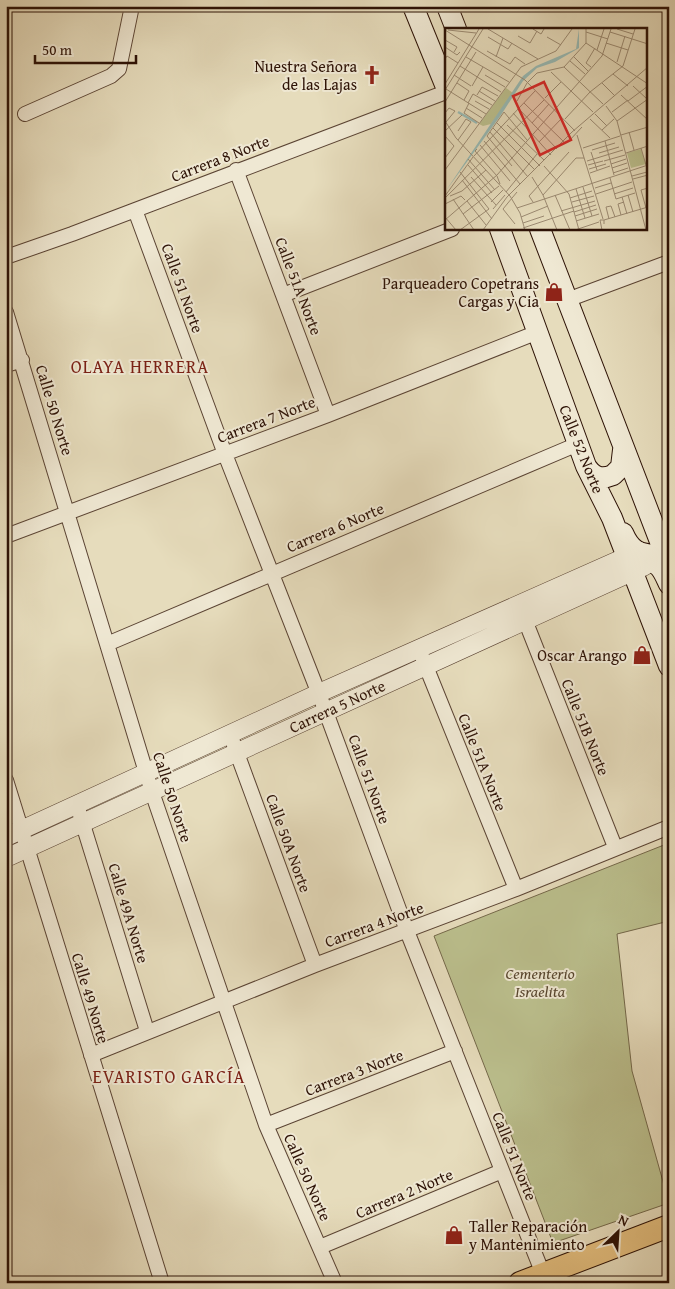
<svg xmlns="http://www.w3.org/2000/svg" width="675" height="1289" font-family="'Gentium Book Plus',serif">
  <style>
    .green { fill: #bbbf8d; stroke: #74684a }
    .lines { fill: none; stroke-linecap: round; stroke-linejoin: round }
    .minor-casing { stroke: #5b4434; stroke-width: 16 }
    .tertiary-casing { stroke: #5b4434; stroke-width: 19 }
    .secondary-casing { stroke: #2d1206; stroke-width: 22 }
    .primary-casing { stroke: #2d1206; stroke-width: 24 }
    .minor { stroke: #efe8d3; stroke-width: 14 }
    .tertiary { stroke: #efe8d3; stroke-width: 18 }
    .secondary { stroke: #efe8d3; stroke-width: 20 }
    .primary { stroke: #e3be7e; stroke-width: 22 }
    .labels { text-anchor: middle; stroke-width: 4; stroke-linejoin: round; paint-order: stroke }
    .poi-label { font-size: 16px; fill: #2d1206; stroke: #efe8d3; text-anchor: end }
    .street-label { font-size: 16px; fill: #2d1206; stroke: #efe8d3 }
    .park-label { font-size: 16px; font-style: italic; fill: #58462e; stroke: #efe8d3 }
    .neighbourhood-label { font-size: 18px; letter-spacing: 1px; fill: #7a1f14; stroke: #efe8d3 }
    .inset-river { fill: none; stroke: #97bab5; stroke-width: 2.5 }
    .inset-road { fill: none; stroke: #9c8b73; stroke-width: 1 }
    .view { fill: #d62828; fill-opacity: 0.15; stroke: #d62828; stroke-width: 2.5 }
    .inset-edge { fill: none; stroke: #2d1206; stroke-width: 2.5 }
  </style>
  <rect width="100%" height="100%" fill="#e6dcbc"/>
  <filter id="stains"><feTurbulence type="fractalNoise" baseFrequency=".004" numOctaves="4"/><feColorMatrix values="0 0 0 0 .2 0 0 0 0 .09 0 0 0 0 .02 0 0 0 .5 -.17"/></filter>
  <radialGradient id="worn" r=".72"><stop offset=".6" stop-color="#630" stop-opacity="0"/><stop offset="1" stop-color="#630" stop-opacity=".3"/></radialGradient>
  <path class="green" d="M669,843v78l-52,13 15,137 37,132 -116,40 -119,-307z"/>
  <g class="lines">
    <g class="minor-casing">
      <path id="minor" d="M25,114l86,-38 8,-7 13,-63
        M236,170l92,245
        M135,210l90,244 101,258 81,219 136,343
        M6,257l66,-23 374,-142
        M283,295l169,-66
        M567,300l102,-38
        M6,312l146,480 114,333 69,158
        M6,365l16,-5
        M6,536l322,-121 210,-83
        M525,620l90,227
        M107,644l471,-200
        M419,649l97,240
        M230,734l85,231
        M6,780l156,503
        M77,805l70,226
        M91,1055l224,-90 201,-76 153,-62
        M266,1125l189,-74
        M320,1247l182,-76"/>
    </g>
    <g class="tertiary-casing">
      <path id="tertiary" d="M6,837l313,-144 320,-142
        M6,858l639,-292"/>
    </g>
    <g class="secondary-casing">
      <path id="secondary" d="M413,6l33,81
        M447,6l9,23
        M500,229l86,237 26,52 57,148
        M540,229l129,336
        M586,466c7,11 15,14 27,9l8,-8 2,-17
        M623,533c10,23 20,20 42,24
        M648,561c13,2 16,13 21,23"/>
    </g>
    <g class="primary-casing">
      <path id="primary" d="M520,1283l149,-57"/>
    </g>
    <use href="#minor" class="minor"/>
    <use href="#tertiary" class="tertiary"/>
    <use href="#secondary" class="secondary"/>
    <use href="#primary" class="primary"/>
  </g>
  <defs>
    <g id="church-bare" transform="scale(1.5)"><path d="M-1.2-6h2.4v3.5h3.3v2.4h-3.3V6h-2.4V-.1h-3.3v-2.4h3.3Z" fill="#8f2418" stroke="#efe8d3" stroke-width="2.5" paint-order="stroke"/></g>
    <g id="shop-bare" transform="scale(1.5)"><path d="M-5-2.5h2.3a2.7 3.5 0 0 1 5.4 0H5L5.5 6h-11ZM-1.5-2.5h3a1.5 2.3 0 0 0-3 0Z" fill="#8f2418" stroke="#efe8d3" stroke-width="2.5" paint-order="stroke"/></g>
  </defs>
  <g fill-rule="evenodd">
    <use href="#church-bare" x="372" y="75"/>
    <use href="#shop-bare" x="554" y="292"/>
    <use href="#shop-bare" x="642" y="655"/>
    <use href="#shop-bare" x="454" y="1235"/>
  </g>
  <g class="labels">
    <g class="poi-label">
      <text x="357" y="72">Nuestra Señora<tspan x="357" dy="18">de las Lajas</tspan></text>
      <text x="539" y="289">Parqueadero Copetrans<tspan x="539" dy="18">Cargas y Cia</tspan></text>
      <text x="627" y="661">Oscar Arango</text>
      <text x="469" y="1232" text-anchor="start">Taller Reparación<tspan x="469" dy="18">y Mantenimiento</tspan></text>
    </g>
    <g class="street-label">
      <text transform="translate(220 158) rotate(-21)" y="6">Carrera 8 Norte</text>
      <text transform="translate(299 286) rotate(69)" y="6">Calle 51A Norte</text>
      <text transform="translate(183 288) rotate(70)" y="6">Calle 51 Norte</text>
      <text transform="translate(55 410) rotate(73)" y="6">Calle 50 Norte</text>
      <text transform="translate(266 419) rotate(-21)" y="6">Carrera 7 Norte</text>
      <text transform="translate(582 449) rotate(68)" y="6">Calle 52 Norte</text>
      <text transform="translate(335 527) rotate(-23)" y="6">Carrera 6 Norte</text>
      <text transform="translate(337 706) rotate(-25)" y="6">Carrera 5 Norte</text>
      <text transform="translate(586 727) rotate(68)" y="6">Calle 51B Norte</text>
      <text transform="translate(483 762) rotate(68)" y="6">Calle 51A Norte</text>
      <text transform="translate(370 779) rotate(70)" y="6">Calle 51 Norte</text>
      <text transform="translate(173 797) rotate(72)" y="6">Calle 50 Norte</text>
      <text transform="translate(289 843) rotate(70)" y="6">Calle 50A Norte</text>
      <text transform="translate(129 913) rotate(73)" y="6">Calle 49A Norte</text>
      <text transform="translate(374 924) rotate(-20)" y="6">Carrera 4 Norte</text>
      <text transform="translate(91 998) rotate(73)" y="6">Calle 49 Norte</text>
      <text transform="translate(354 1072) rotate(-21)" y="6">Carrera 3 Norte</text>
      <text transform="translate(515 1156) rotate(68)" y="6">Calle 51 Norte</text>
      <text transform="translate(308 1177) rotate(66)" y="6">Calle 50 Norte</text>
      <text transform="translate(404 1193) rotate(-23)" y="6">Carrera 2 Norte</text>
    </g>
    <g class="park-label">
      <text x="540" y="979">Cementerio<tspan x="540" dy="18">Israelita</tspan></text>
    </g>
    <g class="neighbourhood-label">
      <text x="140" y="373">OLAYA HERRERA</text>
      <text x="169" y="1083">EVARISTO GARCÍA</text>
    </g>
  </g>
  <g transform="translate(445 28)">
    <rect width="202" height="202" fill="#e6dcbc"/>
    <path d="M61,60l7,5 -22,31 -8,2 -4,-2zM196,121l5,15 -15,4 -4,-15z" fill="#bbbf8d"/>
    <path d="M134,1v19l-24,14 -18,6 -14,13 -22,34 -56,77 78,-116 13,-10 40,-17z" fill="#97bab5"/>
    <path class="inset-river" d="M13,84l19,11"/>
    <path class="inset-road" d="M43,1l50,30M88,1l8,5 3,-5M172,1l16,5M0,2l80,50 50,51M3,2l28,3M141,4l22,7M165,4l38,12M73,8l12,7 7,-12M43,9l20,12 4,-6M102,9l14,8M0,12l12,7 -3,5M141,15l62,41M161,15l22,7M0,19l12,8 3,-3M152,22l7,-21M42,23l23,13 5,-7 10,7M21,29l43,25M51,29l7,-19M129,29l14,14M0,31l2,-3 11,7M125,33l15,13M172,34l8,-26M15,38l41,26M119,39l39,37M146,39l-5,-4 9,-15M106,44l42,40M168,46l15,12M9,47l17,11M40,47l20,12M83,54l9,-9 27,-6 22,-24v-14M12,55l12,8 -5,9M157,55l13,13M0,56l34,-55M27,58l11,-19M188,58l14,13M1,61l40,25M0,62l38,-61M34,63l16,10M32,67l5,-8 16,9M176,67l27,25M100,70l16,-16M30,73l14,8M72,73l10,-18M183,73l20,-15M0,74l31,-50M23,75l5,-9 19,11M24,75l-5,10 15,10M79,75l40,39M161,78l11,15 29,109M21,80l16,10M73,80l39,41M167,84l16,-12M0,85l4,-5 6,3 -9,11M68,85l38,42M150,86l12,12M120,91l25,-27 33,-26 12,-37M145,91l20,19M0,93l11,17 54,58 10,17 5,17M172,93l31,-22M52,95l43,43M87,95l17,-19M62,97l37,35M48,100l42,42M157,102l12,-11M0,103l17,-16M45,104l38,45M184,104l5,18M132,107l26,84M176,107l27,-8M0,108l9,10 -9,12M13,112l13,-18 -5,-3 -8,12M39,113l36,43M124,113l13,-14M160,113l9,34M94,114l23,-24M35,117l30,36M138,120l37,-12M196,120l5,17M32,121l-2,2 22,25 3,8M147,122l23,-7M146,124l6,18M154,125l20,-6M181,125l22,-7M29,128l61,-65M23,131l27,31M142,133l36,-11M159,133l21,-6M166,136l15,-5M23,137l24,28M143,137l15,-4M67,138l-25,-30 17,-24 23,28M99,138l25,28 10,36M167,140l15,-5M144,141l17,-5M0,142l76,-103 35,-16 16,-22M15,144l29,37M145,145l20,-7M168,145l15,-5M187,148l15,-4M26,149l25,28M87,149l11,18 14,35M165,150l6,21 19,-6M188,151l15,-4M17,152l30,39M138,159l9,29M150,160l16,-5M131,161l9,29M61,164l31,-38M151,166l36,-12M169,166l19,-6M98,167l33,-37h8M110,167l15,35M183,167l5,17M0,168l28,-39M5,168l12,-5 24,-21M177,169l5,17M0,170l99,-98M125,170l22,-7M8,171l21,31M22,173l19,24M46,174l12,-12M88,174l-4,-6 40,-44M127,174l22,-6M0,176l16,-8 4,4M72,180l131,-43M201,180l-5,-18 7,-2M48,181l12,-14M58,181l12,15M58,181l14,-17M116,183l34,-10M129,184l22,-7M18,186l36,-28M176,187l-3,-11 6,-2M130,188l22,-7M0,189l11,13M76,189l27,-11M164,191l-3,-12 5,-1 4,11M0,192l52,-45 105,-119 9,-27M159,192l44,-13M131,193l23,-7M78,195l21,-7M78,200l51,-17M15,202l29,-21M38,202l24,-33 65,-65 76,-65M130,202l24,-8M157,202l-2,-10h4v4"/>
    <path class="view" d="M99,54l27,58 -31,15 -27,-59z"/>
    <rect width="202" height="202" class="inset-edge"/>
  </g>
  <rect width="675" height="1289" fill="none" stroke="#e6dcbc" stroke-width="25"/>
  <rect x="8" y="8" width="660" height="1274" fill="none" stroke="#2d1206" stroke-width="2.5"/>
  <rect x="12" y="12" width="650" height="1264" fill="none" stroke="#2d1206"/>
  <g transform="translate(618 1232) rotate(25)" stroke="#efe8d3" stroke-width="4" paint-order="stroke">
  <path d="M0-4L9 19L0 12L-9 19Z" fill="#2d1206"/>
  <text y="-8" font-size="14" font-weight="bold" text-anchor="middle" fill="#2d1206">N</text>
  </g>
  <path d="M35 55v8h101v-8" fill="none" stroke="#2d1206" stroke-width="2.5"/>
  <text x="42" y="55" font-size="15" fill="#2d1206" stroke="#efe8d3" stroke-width="4" paint-order="stroke">50 m</text>
  <rect width="100%" height="100%" filter="url(#stains)"/>
  <rect width="100%" height="100%" fill="url(#worn)"/>
</svg>
